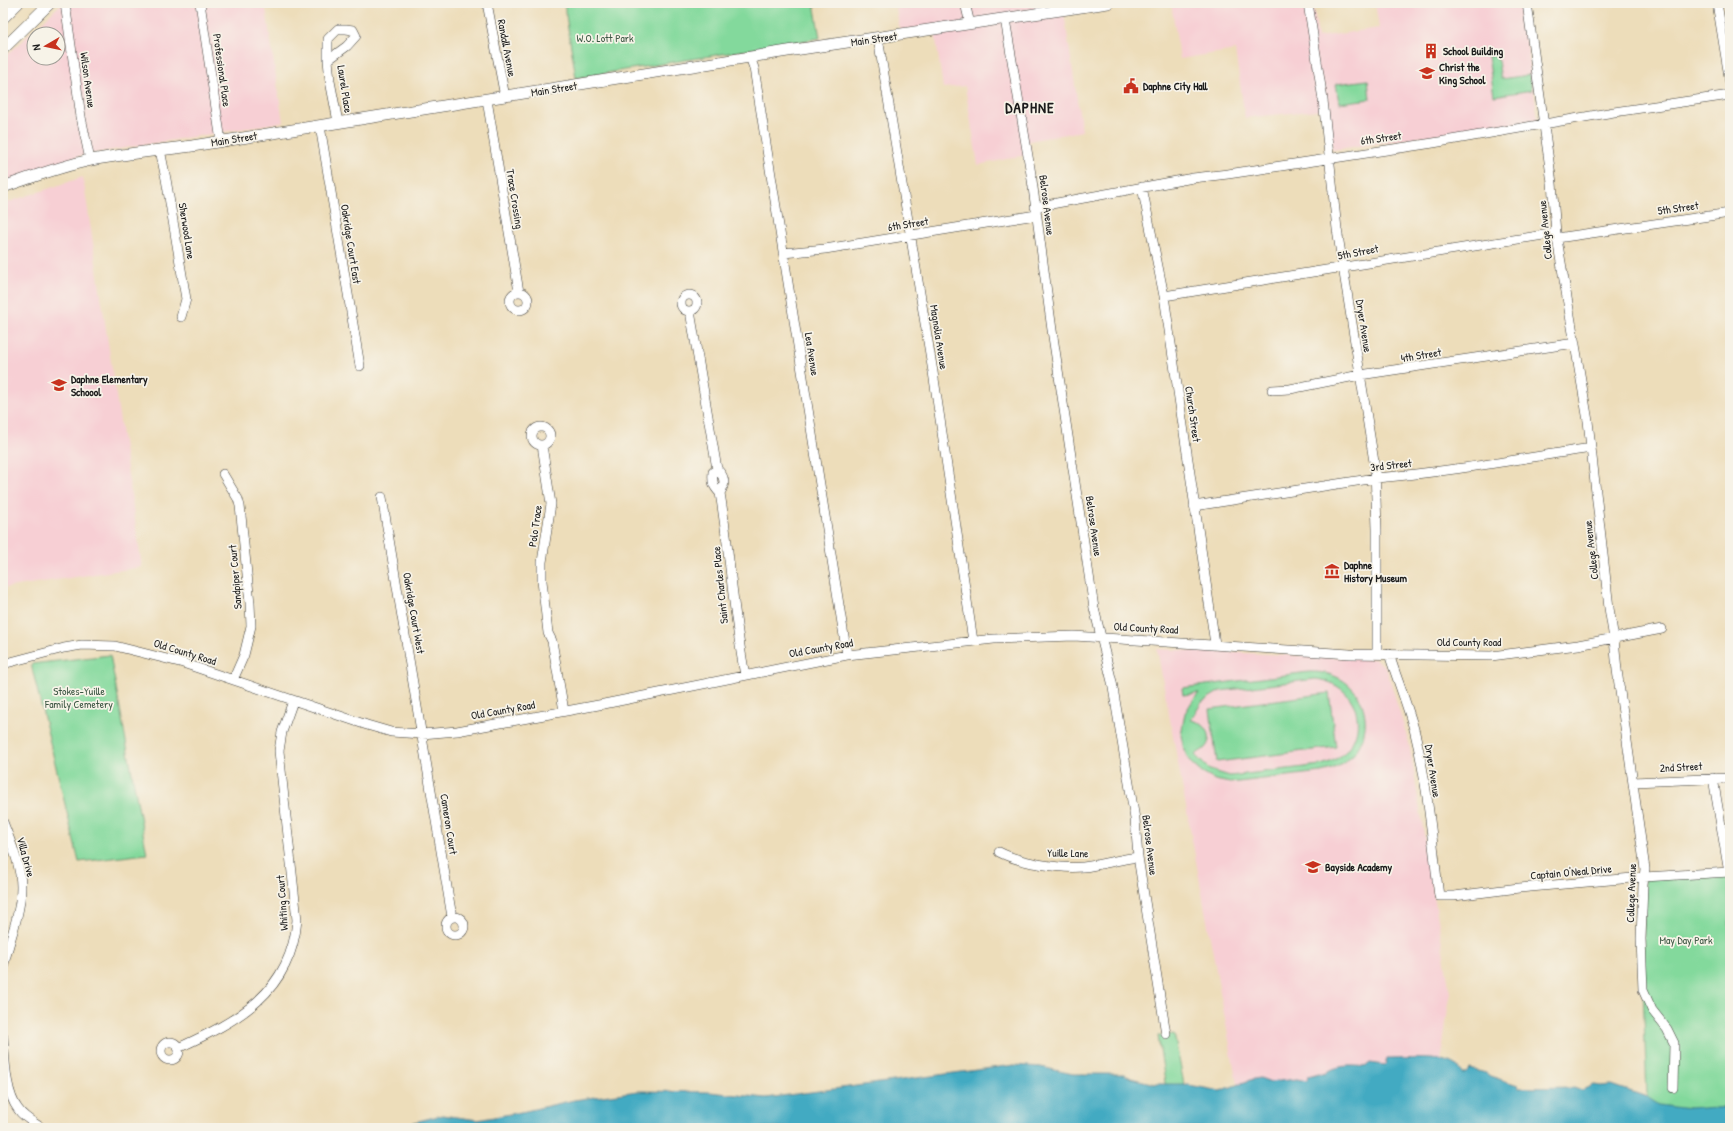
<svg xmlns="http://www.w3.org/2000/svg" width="1733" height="1131" font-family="'Patrick Hand',sans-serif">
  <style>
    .built { fill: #f7cfd4; fill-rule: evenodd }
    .green { fill: #83d99c; stroke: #507a5c; fill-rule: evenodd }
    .water { fill: #43aac2; stroke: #30636f }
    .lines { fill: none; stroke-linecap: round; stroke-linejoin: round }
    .minor-casing { stroke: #3b3934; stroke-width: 10 }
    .major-casing { stroke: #3b3934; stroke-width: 12 }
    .minor { stroke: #fff; stroke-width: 9 }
    .major { stroke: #fff; stroke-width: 11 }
    .labels { text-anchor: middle; stroke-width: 3.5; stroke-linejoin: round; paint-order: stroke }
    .park-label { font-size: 11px; fill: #3b5542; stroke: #f7f3e8 }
    .street-label { font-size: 11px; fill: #1c1c1c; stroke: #f7f3e8 }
    .poi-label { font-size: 11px; font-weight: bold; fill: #1c1c1c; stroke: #f7f3e8; text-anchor: start }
    .district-label { font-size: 15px; font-weight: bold; letter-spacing: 1px; fill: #1c1c1c; stroke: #f7f3e8 }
  </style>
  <rect width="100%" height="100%" fill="#f7f3e8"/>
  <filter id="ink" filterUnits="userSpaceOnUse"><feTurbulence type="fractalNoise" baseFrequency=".025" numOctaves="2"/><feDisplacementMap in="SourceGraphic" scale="8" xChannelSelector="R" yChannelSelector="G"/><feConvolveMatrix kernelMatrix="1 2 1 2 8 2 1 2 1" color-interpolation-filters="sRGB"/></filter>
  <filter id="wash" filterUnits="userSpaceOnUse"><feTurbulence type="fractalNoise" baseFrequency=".012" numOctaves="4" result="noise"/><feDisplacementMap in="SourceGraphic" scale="16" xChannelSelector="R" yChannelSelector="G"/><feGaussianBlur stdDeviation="0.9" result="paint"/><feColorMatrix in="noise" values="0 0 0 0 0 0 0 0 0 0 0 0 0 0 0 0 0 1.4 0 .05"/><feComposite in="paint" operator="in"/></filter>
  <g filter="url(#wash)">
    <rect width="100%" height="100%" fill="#edddba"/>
    <path class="built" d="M62,3h203l18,119 -200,33 -80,29v-125zM34,34h24v24h-24z
      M895,3h231l-62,10 18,118 -53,10 2,13 -53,11 -13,-79 -22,2 -9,-62 -34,5z
      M1171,3h142l5,34 61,-9 -4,-25h146l17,117 -206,30 -5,-41 -82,9 -10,-68 -55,9z
      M83,177l59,390 -139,21v-384z
      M1157,649l218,10 11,8 23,76 41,249 -9,69 -13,-2h-41l-2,6 -11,-2 -7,2 -2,2 -7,-1 -13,1 -20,7 -6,-1 -12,8 -10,-2 -26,3 -11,-4 -23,6z"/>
    <path class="green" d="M564,3h250l6,35 -244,40z
      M1497,55l4,24 28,-4 3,15 -38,6 -6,-40z
      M1368,80l2,19 -31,4 -3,-19z
      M110,655l37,199 -68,8 -48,-198z
      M1309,672c67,-3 78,87 12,100l-91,11 -15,-3 -13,-7 -11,-10 -4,-7 -3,-6 -3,-15 4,-22 8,-13 6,-7 -16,2 -1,-7zM1316,679c53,7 56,75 4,86l-90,11 -20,-6 -15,-15c2,-2 7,-4 10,-7 11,-13 -1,-26 -14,-28l11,-18 18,-11z
      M1329,693l7,54 -119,15 -7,-53z
      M1729,873l1,255 -82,-6 -5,-132 1,-113z
      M1174,1034l10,50 -18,5 -8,-53z"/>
    <path class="water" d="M1387,1059c16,0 57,-3 69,6 2,2 4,5 6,8h4l4,-4 16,4 4,3 28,9 1,3 55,-1 8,3 11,-5 8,1 11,-1 35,12 12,8 30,4 41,-3v22h-1338l50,-13 36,5 48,-9 48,-11 64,-9 72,1 56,6 248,-33 27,2 32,7h51l7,4 24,6h29l36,7 30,-11 10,-2 11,4 26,-3 10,2 1,-5 11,-3 6,1c9,-9 28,-9 40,-7l5,-4 15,2z"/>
  </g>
  <g filter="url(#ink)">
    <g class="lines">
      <g class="minor-casing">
        <path id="minor" d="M65,3l16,114 9,43
          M200,3l21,138
          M487,3l18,94
          M965,3l5,21
          M1308,3l15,97 14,129 38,239 2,61v125
          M1527,3l25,180 4,50 32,188 21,187 5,31 3,31 28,199 -2,16 -2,54 2,51 9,20 15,19 7,14 -1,45
          M1717,3l13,80
          M1005,19l27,161 20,150 35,232 7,46 18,74 23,137 3,38 28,177
          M338,29h8l7,1 3,6 -9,10 -19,14v-21z
          M878,38l55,334 40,269
          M750,57l4,11 93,587
          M328,60l2,21 8,41
          M487,100l32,192
          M320,126l40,240
          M160,150l6,29 20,120 -5,18
          M1142,187l22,109 51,348
          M1035,207l158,-29 35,-4 205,-31 181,-31 116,-17
          M1557,238l173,-25
          M783,253l42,-4 211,-34
          M510 301a9 9 0 1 1 18 0a9 9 0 1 1-18 0Z
          M681 303a8 8 0 1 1 16 0a8 8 0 1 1-16 0Z
          M1164,296l392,-63
          M690,311l27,158c8,8 9,14 3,24 10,60 13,121 25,182
          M1272,390l18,-1 70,-14 215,-32
          M532 436a9 9 0 1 1 18 0a9 9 0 1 1-18 0Z
          M542,445l9,59 -9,58v19l6,52 4,8 12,70
          M717,469l-4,3c-1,10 0,14 7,21
          M223,474l15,25 2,7 10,97 1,23 -7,29 -11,25
          M382,497l70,420
          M1194,506l182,-28c72,-6 143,-19 215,-30
          M1389,654c8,25 18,50 25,75 14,55 18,112 25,167h15l65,-8 125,-11 86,-5
          M3,664l61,-16 18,-3 33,1 68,17 184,62 24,7 31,2 35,-3 147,-27 243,-49 147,-16 80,-3 276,18 141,2 87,-11 84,-16
          M1713,778l16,95
          M1633,782l97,-4
          M3,822c8,21 18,43 18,65 0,28 -13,55 -18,82
          M999,852c21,11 61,17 84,15 19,-2 36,-8 55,-10
          M446 926a9 9 0 1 1 18 0a9 9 0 1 1-18 0Z
          M3,1037c2,21 2,55 15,72 5,8 16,14 24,19
          M161 1051a9 9 0 1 1 18 0a9 9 0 1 1-18 0Z
          M178,1048c59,-27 113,-55 119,-128l-18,-169 3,-19 11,-31"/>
      </g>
      <g class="major-casing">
        <path id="major" d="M3,18l15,-15
          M3,49l47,-46
          M3,187c29,-10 58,-21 88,-27 34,-6 67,-10 101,-14l602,-96 314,-47"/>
      </g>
      <use href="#minor" class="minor"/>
      <use href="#major" class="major"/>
    </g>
  </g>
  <defs>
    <g id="building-bare" transform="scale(1.2)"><path d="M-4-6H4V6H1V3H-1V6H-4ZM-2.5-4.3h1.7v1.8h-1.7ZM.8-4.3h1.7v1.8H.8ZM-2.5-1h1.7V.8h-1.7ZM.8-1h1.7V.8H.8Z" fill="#c8321e" stroke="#f7f3e8" stroke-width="2.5" paint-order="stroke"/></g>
    <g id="school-bare" transform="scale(1.2)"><path d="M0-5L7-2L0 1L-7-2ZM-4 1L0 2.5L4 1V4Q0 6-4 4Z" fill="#c8321e" stroke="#f7f3e8" stroke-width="2.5" paint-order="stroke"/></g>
    <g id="civic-bare" transform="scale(1.2)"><path d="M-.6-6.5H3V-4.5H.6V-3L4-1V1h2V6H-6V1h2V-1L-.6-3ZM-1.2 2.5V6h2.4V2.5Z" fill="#c8321e" stroke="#f7f3e8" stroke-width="2.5" paint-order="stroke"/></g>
    <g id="museum-bare" transform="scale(1.2)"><path d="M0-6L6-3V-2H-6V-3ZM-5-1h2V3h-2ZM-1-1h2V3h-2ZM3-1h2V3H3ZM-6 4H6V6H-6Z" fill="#c8321e" stroke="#f7f3e8" stroke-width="2.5" paint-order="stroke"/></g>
  </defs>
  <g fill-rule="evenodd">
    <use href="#building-bare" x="1431" y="51"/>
    <use href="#school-bare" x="1427" y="73"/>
    <use href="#civic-bare" x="1131" y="86"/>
    <use href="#school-bare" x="59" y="385"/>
    <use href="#museum-bare" x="1332" y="571"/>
    <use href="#school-bare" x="1313" y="867"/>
  </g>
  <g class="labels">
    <g class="park-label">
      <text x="605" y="42">W.O. Lott Park</text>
      <text x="79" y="695">Stokes-Yuille<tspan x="79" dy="13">Family Cemetery</tspan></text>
      <text x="1686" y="944">May Day Park</text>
    </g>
    <g class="street-label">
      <text transform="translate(874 39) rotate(-8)" y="4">Main Street</text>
      <text transform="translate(507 48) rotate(79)" y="4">Randall Avenue</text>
      <text transform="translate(222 70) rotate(82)" y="4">Professional Place</text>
      <text transform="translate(88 80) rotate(82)" y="4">Wilson Avenue</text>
      <text transform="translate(345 89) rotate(81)" y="4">Laurel Place</text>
      <text transform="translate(554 89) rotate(-9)" y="4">Main Street</text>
      <text transform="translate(1381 138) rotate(-8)" y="4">6th Street</text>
      <text transform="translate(234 139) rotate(-9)" y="4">Main Street</text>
      <text transform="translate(515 199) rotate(81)" y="4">Trace Crossing</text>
      <text transform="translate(1047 205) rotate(83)" y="4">Belrose Avenue</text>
      <text transform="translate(1678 208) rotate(-8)" y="4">5th Street</text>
      <text transform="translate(908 224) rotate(-9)" y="4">6th Street</text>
      <text transform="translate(1545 230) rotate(-96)" y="4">College Avenue</text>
      <text transform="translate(187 231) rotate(81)" y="4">Sherwood Lane</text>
      <text transform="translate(351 244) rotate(81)" y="4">Oakridge Court East</text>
      <text transform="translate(1358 252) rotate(-11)" y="4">5th Street</text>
      <text transform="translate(1364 326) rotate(81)" y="4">Dryer Avenue</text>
      <text transform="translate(939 337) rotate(81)" y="4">Magnolia Avenue</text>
      <text transform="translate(812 354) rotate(81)" y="4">Lea Avenue</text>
      <text transform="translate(1421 355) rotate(-9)" y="4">4th Street</text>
      <text transform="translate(1193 414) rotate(82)" y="4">Church Street</text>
      <text transform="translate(1391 465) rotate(-6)" y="4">3rd Street</text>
      <text transform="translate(535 526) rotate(-82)" y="4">Polo Trace</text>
      <text transform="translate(1094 526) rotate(82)" y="4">Belrose Avenue</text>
      <text transform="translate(1591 550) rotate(-97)" y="4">College Avenue</text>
      <text transform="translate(235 577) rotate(-95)" y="4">Sandpiper Court</text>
      <text transform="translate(720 585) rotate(-96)" y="4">Saint Charles Place</text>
      <text transform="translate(414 613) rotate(80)" y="4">Oakridge Court West</text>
      <text transform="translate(1146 628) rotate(3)" y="4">Old County Road</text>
      <text x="1469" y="646">Old County Road</text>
      <text transform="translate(821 648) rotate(-10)" y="4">Old County Road</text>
      <text transform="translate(185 652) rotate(17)" y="4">Old County Road</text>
      <text transform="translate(503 710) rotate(-10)" y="4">Old County Road</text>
      <text transform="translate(1681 767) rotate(-3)" y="4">2nd Street</text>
      <text transform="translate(1433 771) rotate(81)" y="4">Dryer Avenue</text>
      <text transform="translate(449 824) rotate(81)" y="4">Cameron Court</text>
      <text transform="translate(1150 845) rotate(83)" y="4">Belrose Avenue</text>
      <text transform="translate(1068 853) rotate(1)" y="4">Yuille Lane</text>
      <text transform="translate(26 857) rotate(75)" y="4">Villa Drive</text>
      <text transform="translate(1571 872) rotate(-5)" y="4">Captain O'Neal Drive</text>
      <text transform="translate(1631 893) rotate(-88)" y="4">College Avenue</text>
      <text transform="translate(282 903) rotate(-94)" y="4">Whiting Court</text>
    </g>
    <g class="poi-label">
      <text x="1443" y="55">School Building</text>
      <text x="1439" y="71">Christ the<tspan x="1439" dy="13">King School</tspan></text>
      <text x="1143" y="90">Daphne City Hall</text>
      <text x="71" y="383">Daphne Elementary<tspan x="71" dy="13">Schoool</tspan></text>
      <text x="1344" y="569">Daphne<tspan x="1344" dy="13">History Museum</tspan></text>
      <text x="1325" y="871">Bayside Academy</text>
    </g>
    <g class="district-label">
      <text x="1030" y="113">DAPHNE</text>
    </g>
  </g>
  <rect width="1733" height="1131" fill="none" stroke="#f7f3e8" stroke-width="16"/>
  <g transform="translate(46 46) rotate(261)"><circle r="19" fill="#f7f3e8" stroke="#9f9d96"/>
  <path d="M0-3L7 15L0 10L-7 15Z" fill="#c8321e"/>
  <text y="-6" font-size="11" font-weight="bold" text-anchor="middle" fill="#1c1c1c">N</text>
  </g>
</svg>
